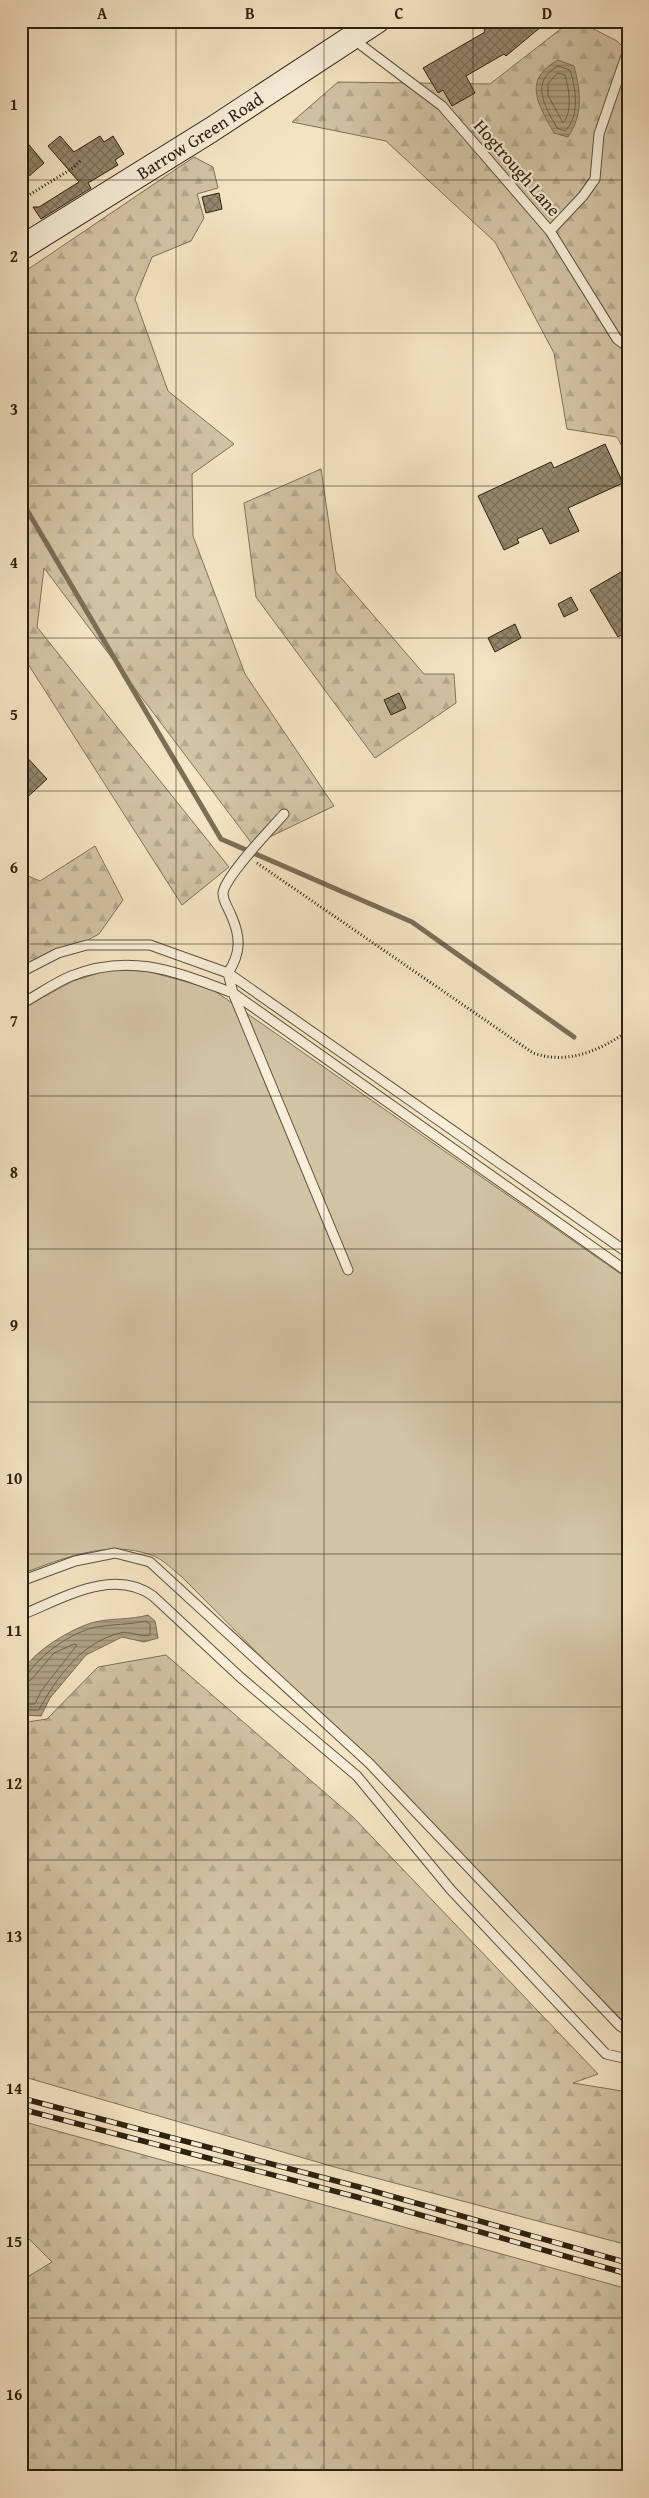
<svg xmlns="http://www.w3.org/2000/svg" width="649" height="2498" font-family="'Gentium Book Plus',serif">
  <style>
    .green { fill: #d3c4a6; stroke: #80725a }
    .forest { fill: url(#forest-firs); stroke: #80725a }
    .water { fill: url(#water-rules); stroke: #7c6e57 }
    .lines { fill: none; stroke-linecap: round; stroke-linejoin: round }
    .shore { stroke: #6f624b; stroke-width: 1 }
    .stream { stroke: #7c6e57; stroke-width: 5 }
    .building { fill: url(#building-cross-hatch); stroke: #2d210f }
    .lane-casing { stroke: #5f523c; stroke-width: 11 }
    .secondary-casing { stroke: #2d210f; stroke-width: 26 }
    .path { stroke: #2d210f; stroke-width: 3; stroke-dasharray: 1 2.5; stroke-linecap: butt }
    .lane { stroke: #f8eed9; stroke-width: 9 }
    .secondary { stroke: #f8eed9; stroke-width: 24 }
    .rail-casing { stroke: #2d210f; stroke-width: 5.5 }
    .rail { stroke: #f8eed9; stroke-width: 4; stroke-dasharray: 11; stroke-linecap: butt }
    .grid { fill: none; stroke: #2d210f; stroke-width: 1; stroke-opacity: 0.55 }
    .labels { text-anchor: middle; stroke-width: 4.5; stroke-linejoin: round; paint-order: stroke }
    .street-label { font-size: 18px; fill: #2d210f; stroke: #f8eed9 }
    .neatline { fill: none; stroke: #2d210f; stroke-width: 2 }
    .grid-label { font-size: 16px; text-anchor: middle; font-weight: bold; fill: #2d210f }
  </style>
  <defs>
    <pattern id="forest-firs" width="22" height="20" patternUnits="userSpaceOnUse" patternTransform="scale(1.25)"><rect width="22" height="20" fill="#d3c4a6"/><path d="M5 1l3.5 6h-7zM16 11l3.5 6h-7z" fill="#b5a88e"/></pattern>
    <pattern id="water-rules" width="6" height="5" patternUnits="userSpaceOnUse" patternTransform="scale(1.25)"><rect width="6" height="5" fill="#b1a287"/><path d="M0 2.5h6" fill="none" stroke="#90846d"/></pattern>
    <pattern id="building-cross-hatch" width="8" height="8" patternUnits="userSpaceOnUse" patternTransform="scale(1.25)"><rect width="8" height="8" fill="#95876e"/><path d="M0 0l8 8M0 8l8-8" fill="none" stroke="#7a6e59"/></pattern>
  </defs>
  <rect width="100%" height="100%" fill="#f5e5c5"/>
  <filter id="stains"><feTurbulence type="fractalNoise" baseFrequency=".004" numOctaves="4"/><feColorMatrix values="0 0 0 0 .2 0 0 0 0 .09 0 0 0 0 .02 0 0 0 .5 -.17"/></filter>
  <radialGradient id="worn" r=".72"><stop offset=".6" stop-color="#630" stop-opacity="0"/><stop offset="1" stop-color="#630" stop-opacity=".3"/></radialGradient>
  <path class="green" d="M109,970l38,1 65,18 416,290v747l-446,-449c-9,-7 -20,-19 -31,-22 -44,-16 -89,4 -130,19v-565l52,-28z"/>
  <path class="forest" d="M571,21h7l39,20 11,11v394l-4,4 -7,-13 -50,-8 -13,-76 -59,-111 -109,-101 -94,-19 46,-40 152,2z
    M194,157l19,10 5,21 -21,6 7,24 -13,23 -39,16 -17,42 33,92 66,53 -42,30 1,62 52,138 89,132 -81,39 -209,-277 -7,59 192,240 -47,38 -161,-252v-379z
    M321,469l15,103 88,102h30l2,29 -81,55 -119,-161 -12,-94z
    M95,846l28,54 -24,34 -78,42v-103l19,8z
    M166,1655l187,162 245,257 -25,9 55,9v153l-290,-77 -317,-92v-353l26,-4 51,-52z
    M21,2121l607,168v188h-607v-196l31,-19 -31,-31z"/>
  <path class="water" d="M558,60l16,6c7,26 9,49 -6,71l-14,-4c-16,-29 -32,-53 4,-73z
    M148,1615l7,6 3,17 -14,4 -22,-5 -36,18 -36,43 -9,18 -20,-1c0,-13 -2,-30 2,-43 8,-20 51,-45 72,-50 17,-4 35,-2 53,-7z"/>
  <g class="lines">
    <path class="shore" d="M558,66l12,4c6,18 10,47 -5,61l-8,-3c-12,-22 -28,-46 1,-62z
      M558,73l7,2c4,14 8,36 -2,48l-15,-28v-11z
      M21,1677l6,-2c14,-21 43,-42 69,-48 16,-3 33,-2 50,-6l4,3v11c-10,3 -20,-5 -30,-2 -38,9 -64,45 -81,77h-18
      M21,1683l10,-3 23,-27 20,-9 3,1 -36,46 -6,13h-14"/>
    <path class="stream" d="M21,500l200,339 191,83 162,115"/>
  </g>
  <path class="building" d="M494,21h54l-42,35 -2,-2 -38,22 9,17 -23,13 -9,-16 -5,3 -15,-25 62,-36 -1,-2z
    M21,135l23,28 -23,20z
    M60,136l14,16 26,-16 4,6 9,-6 11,18 -9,6 3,5 -30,18 3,5 -50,31 -8,-12h6l40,-25 -31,-36z
    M219,193l3,16 -16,4 -4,-16z
    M605,444l18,39 -55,25 11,23 -29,13 -8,-16 -25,11 2,4 -15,7 -26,-54 73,-34 3,6z
    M628,568v63l-10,6 -28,-47z
    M571,597l7,13 -14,7 -6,-13z
    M515,624l6,14 -26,14 -7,-14z
    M399,693l7,15 -15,7 -7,-15z
    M21,751l26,28 -26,24z"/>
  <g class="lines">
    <g class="lane-casing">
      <path id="lane" d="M353,39l89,67 108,125 67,108 11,8
        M550,231l33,-35 12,-17 4,-45 29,-84
        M284,814c-13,15 -59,62 -61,79 0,9 5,14 8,22 10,22 10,38 -3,58l5,20 115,277
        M21,972l37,-19 29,-8h63l78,28 400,280
        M21,1004c17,-9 33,-21 50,-28 60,-24 105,-4 162,17l395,279
        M21,1581l54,-20 40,-8 35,9 219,201 251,263 8,5
        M21,1615c41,-16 92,-48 132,-19l87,81 117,99 94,114 155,164 22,5"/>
    </g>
    <g class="secondary-casing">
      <g id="secondary">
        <path id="s1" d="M21,248l190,-118 166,-109"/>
      </g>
    </g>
    <path class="path" d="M21,200l52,-32 8,-8
      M257,863l276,190c34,12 66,-2 95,-22"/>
    <use href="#lane" class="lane"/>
    <use href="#secondary" class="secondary"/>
    <g class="rail-casing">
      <path id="rail" d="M21,2098l338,89 269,76
        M21,2109l336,88 271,77"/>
    </g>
    <use href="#rail" class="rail"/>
  </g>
  <path class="grid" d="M176,21v2456M324,21v2456M473,21v2456M21,180h607M21,333h607M21,486h607M21,638h607M21,791h607M21,944h607M21,1096h607M21,1249h607M21,1402h607M21,1554h607M21,1707h607M21,1860h607M21,2012h607M21,2165h607M21,2318h607"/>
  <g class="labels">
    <g class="street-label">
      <text dy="6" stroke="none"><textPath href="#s1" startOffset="211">Barrow Green Road</textPath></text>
      <text transform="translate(517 168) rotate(49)" y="6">Hogtrough Lane</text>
    </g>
  </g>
  <rect width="649" height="2498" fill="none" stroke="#f5e5c5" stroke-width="55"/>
  <rect x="28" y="28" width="594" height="2442" class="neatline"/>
  <g class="grid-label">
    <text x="102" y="19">A</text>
    <text x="250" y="19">B</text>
    <text x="399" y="19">C</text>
    <text x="547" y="19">D</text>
    <text x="14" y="110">1</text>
    <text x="14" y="262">2</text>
    <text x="14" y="415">3</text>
    <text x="14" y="568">4</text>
    <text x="14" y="720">5</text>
    <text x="14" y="873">6</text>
    <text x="14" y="1026">7</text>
    <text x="14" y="1178">8</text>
    <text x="14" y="1331">9</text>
    <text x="14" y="1484">10</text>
    <text x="14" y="1636">11</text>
    <text x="14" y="1789">12</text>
    <text x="14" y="1942">13</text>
    <text x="14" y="2094">14</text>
    <text x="14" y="2247">15</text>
    <text x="14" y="2400">16</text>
  </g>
  <rect width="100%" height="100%" filter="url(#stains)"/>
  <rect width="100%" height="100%" fill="url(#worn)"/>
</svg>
